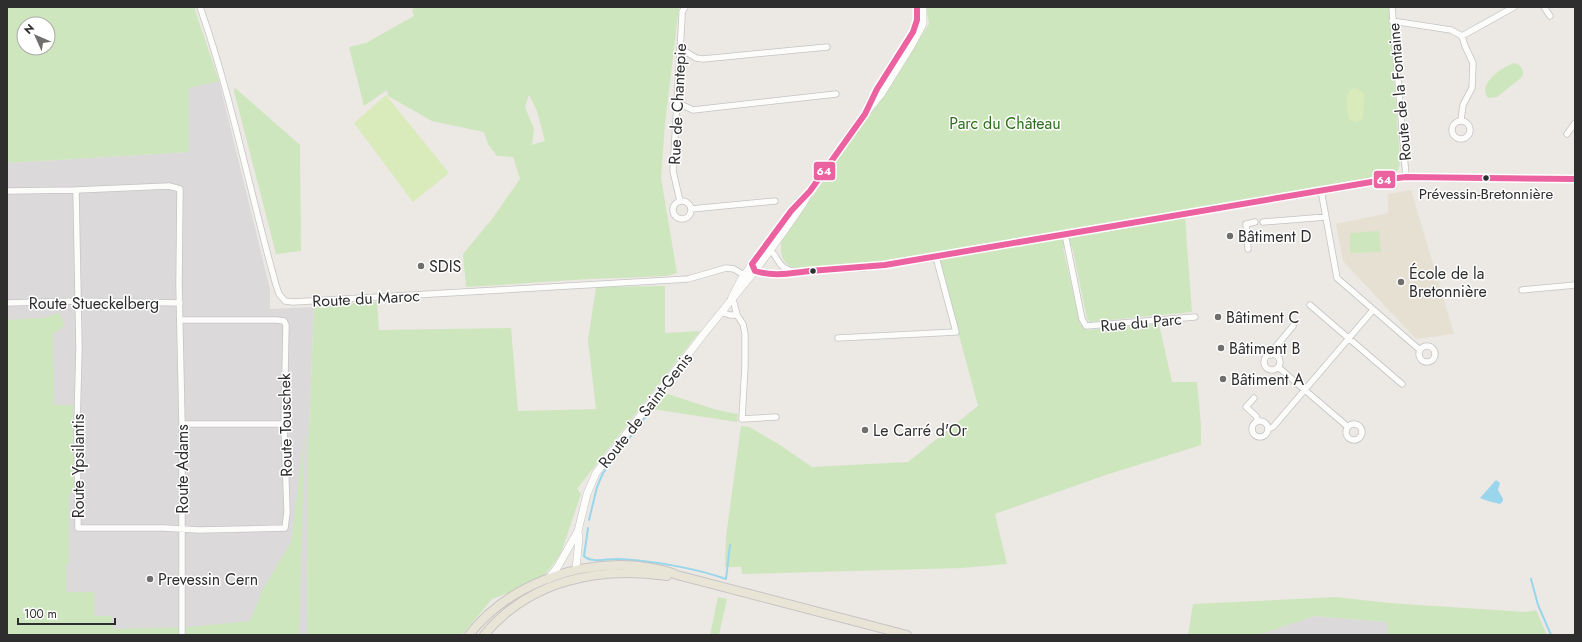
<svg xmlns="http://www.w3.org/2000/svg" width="1582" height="642" font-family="Jost,sans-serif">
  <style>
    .industrial { fill: #dcd9db }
    .education { fill: #e6e0d3 }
    .green { fill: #cee6be; fill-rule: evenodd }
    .pitch { fill: #d9eabb }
    .water { fill: #99d6ec }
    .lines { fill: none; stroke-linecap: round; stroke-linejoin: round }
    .stream { stroke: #99d6ec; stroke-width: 2 }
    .minor-casing { stroke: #c5c4c5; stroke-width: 7 }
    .secondary-casing { stroke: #c5c4c5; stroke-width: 8 }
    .primary-casing { stroke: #c6c5c4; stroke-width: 10 }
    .minor { stroke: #fcfcfb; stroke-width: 5.5 }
    .secondary { stroke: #fcfcfb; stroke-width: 7 }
    .primary { stroke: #e8e4d6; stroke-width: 8 }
    .bus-1-casing { stroke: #fff; stroke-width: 9 }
    .bus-1 { stroke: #ec619f; stroke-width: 6 }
    .bus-dot { fill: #2e2e2e; stroke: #fff; stroke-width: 1.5 }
    .poi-dot { fill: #706f6e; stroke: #fff; stroke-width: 1.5 }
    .labels { text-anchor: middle; stroke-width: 3; stroke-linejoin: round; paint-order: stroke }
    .bus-label { font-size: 15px; fill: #2e2e2e; stroke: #fff }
    .street-label { font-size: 16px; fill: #2e2e2e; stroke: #fff }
    .park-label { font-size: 16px; fill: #2c6e1b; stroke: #fff }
    .poi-label { font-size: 16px; fill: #2e2e2e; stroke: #fff; text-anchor: start }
    .line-badge { stroke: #fff; stroke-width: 1.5 }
    .badge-label { font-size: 11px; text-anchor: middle; font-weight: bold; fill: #fff }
  </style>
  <rect width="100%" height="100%" fill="#ece8e4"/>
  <path class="industrial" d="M219,81l51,208v20l44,-2 -5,123 -2,205h-300v-472l182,-11v-65z
    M1315,616l73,6v13h-130z"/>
  <path class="education" d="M1411,190l43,144 -38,5 -73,-78 -7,-37 52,-11v-19z"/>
  <path class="green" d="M7,7h187l25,74 -30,7v64l-182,11zM24,24h24v24h-24z
    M415,7h264l-14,117 -4,54 16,95 -11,3 -76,3 -124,8 -3,-33 29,-35 28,-40 -7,-22 -16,-1 -9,-12 -4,-12 -52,-11 -44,-25 -1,-6 -23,16 -15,-59 17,-4 48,-27 -2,-6zM529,95l8,16 8,30 -13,4 2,-16 -9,-22z
    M926,7h463l11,154 -1,8 -5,4 -8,2 -517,88c-16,2 -73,12 -83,0 -6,-6 -5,-13 -5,-21l95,-137 53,-81z
    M1514,63c7,1 11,8 8,14l-25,20 -9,1c-11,-14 14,-31 26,-35z
    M234,87l66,58 1,106 -25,3 -42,-163z
    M1185,217l7,95 -102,10 -3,-3 -15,-73 -9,2 17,76 7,6 72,-6 13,58h25l4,43v20l-95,30 -111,39 12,50 -45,4 -220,6 -1,-7h-16l1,-30 15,-111 8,1 28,16 35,24 96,-5 70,-56 -22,-82 -16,-65z
    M1379,231l2,21 -31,1v-20z
    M665,286v47l35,-2 -123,158 4,5 -20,59 -11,16 -7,7 -23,12 -28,11 -30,36h-155l1,-181 6,-149 63,-3 2,28 132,-2 7,83 78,-2 -8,-69 8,-53z
    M59,313l6,13 -12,8 1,71h19l1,85 -5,5v67l-3,3v27h28v24h18l1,13 75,-2 62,-6 12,-30 29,-49 14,-110 -6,203h-292v-315l36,-2z
    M665,393l52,17 21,4 -1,8 -85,-13z
    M718,597l9,2 -8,36h-9z
    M1336,597l53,6 138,9 9,-2 11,25h-159l-1,-13 -72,-6 -57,19h-70l5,-31z"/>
  <path class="pitch" d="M1355,88l7,3 2,5 -1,22 -6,4 -7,-2c-3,-6 -5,-23 -1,-28 2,-3 4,-3 6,-4z
    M386,95l63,78 -36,29 -59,-79z"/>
  <path class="water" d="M1496,480l4,3 -2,7 5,9v2l-3,3 -12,-3 -8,-3z"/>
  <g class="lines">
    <path class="stream" d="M589,520l8,-33 6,-14 59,-78
      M588,528l-4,28c8,8 25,2 36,3 33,2 75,9 106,20l4,-34
      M1531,579l7,26 13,30"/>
    <g class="minor-casing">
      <path id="minor" d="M200,7c32,91 50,186 76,278l3,9 6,7 8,1 378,-22 17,-1 38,-11 8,1 13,8
        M1392,7l14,170
        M1544,7l6,9
        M1392,21l59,9 11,6 52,-29
        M680,48l16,10 7,1 124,-12
        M678,103l15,7 143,-16
        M1461,120l2,-15 9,-17 1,-25 -8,-17 -3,-10
        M1452 130a9 9 0 1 1 18 0a9 9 0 1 1-18 0Z
        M1567,134l8,-11
        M76,190l3,158 -2,77 1,103h86l35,2 86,-2 2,-16 -3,-88 2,-99 -2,-4 -7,-1h-96
        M1321,190l16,88 83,72
        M7,191l69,-1 93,-4 11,3 -1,96 3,139v211
        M673 210a9 9 0 1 1 18 0a9 9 0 1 1-18 0Z
        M680,201l-7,-30 9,-154v-5l3,-5
        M691,209l84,-8
        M1263,222l63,-5
        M1065,234l17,85 4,7 109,-9
        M1248,249l-2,-25 9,-2
        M767,250c14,4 6,19 31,22l65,-4 70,-10 132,-24 341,-57 169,2
        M754,269l10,5 30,-1
        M1522,290l53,-5
        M731,299l3,4 3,12 6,9 2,10v32l-3,53 34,-2
        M7,303l71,-2 102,2
        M1310,305l92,79
        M721,312l9,3h7
        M838,338l118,-6 -20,-75
        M1419 354a8 8 0 1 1 16 0a8 8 0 1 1-16 0Z
        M1264 362a8 8 0 1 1 16 0a8 8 0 1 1-16 0Z
        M1271,355l2,-5 20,-24
        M1278,367l70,60
        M1254,398l-8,9 10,9 2,5
        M1252 429a8 8 0 1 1 16 0a8 8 0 1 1-16 0Z
        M182,424h102
        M1346 432a8 8 0 1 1 16 0a8 8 0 1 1-16 0Z
        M1268,429l5,-2 100,-117"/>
    </g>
    <g class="secondary-casing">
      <path id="secondary" d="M869,103l44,-71 4,-12v-13
        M732,297l10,-19 49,-67 10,-11
        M576,569l3,-31 -1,-7
        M548,579l9,-11 21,-37 9,-37 9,-21 110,-142 49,-60 27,-37 21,-30 7,-13 55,-77 17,-21 28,-45 13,-24v-17"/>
    </g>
    <g class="primary-casing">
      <path id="primary" d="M469,635c39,-50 108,-75 170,-69 13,2 26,3 38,9l230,60
        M484,635c46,-55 115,-69 183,-59"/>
    </g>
    <use href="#minor" class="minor"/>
    <use href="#secondary" class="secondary"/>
    <use href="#primary" class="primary"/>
    <g class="bus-1-casing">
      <path id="bus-1" d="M917,7v13l-4,12 -36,57 -12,25 -55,77 -19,20 -39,53 3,7c19,6 36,2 55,0 25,-2 50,-4 75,-6l504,-86 17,-2 169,2"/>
    </g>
    <use href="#bus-1" class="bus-1"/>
  </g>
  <g class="bus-dot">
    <circle cx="1486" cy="178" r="3.5"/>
    <circle cx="813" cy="271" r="3.5"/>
  </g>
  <g class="poi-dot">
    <circle cx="1230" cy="236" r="4"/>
    <circle cx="421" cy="266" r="4"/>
    <circle cx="1401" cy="282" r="4"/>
    <circle cx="1218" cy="317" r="4"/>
    <circle cx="1221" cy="348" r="4"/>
    <circle cx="1223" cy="379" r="4"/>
    <circle cx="865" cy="430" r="4"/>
    <circle cx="150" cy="579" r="4"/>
  </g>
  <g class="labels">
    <g class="bus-label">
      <text x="1486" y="199">Prévessin-Bretonnière</text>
    </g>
    <g class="street-label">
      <text transform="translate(1399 92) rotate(-95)" y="6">Route de la Fontaine</text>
      <text transform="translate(677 104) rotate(-87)" y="6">Rue de Chantepie</text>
      <text transform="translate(366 298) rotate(-3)" y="6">Route du Maroc</text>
      <text x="94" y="309">Route Stueckelberg</text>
      <text transform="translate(1141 322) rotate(-5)" y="6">Rue du Parc</text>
      <text transform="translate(645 410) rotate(-52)" y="6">Route de Saint-Genis</text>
      <text transform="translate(285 425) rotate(-91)" y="6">Route Touschek</text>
      <text transform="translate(78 466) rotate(-90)" y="6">Route Ypsilantis</text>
      <text transform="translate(182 469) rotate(-90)" y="6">Route Adams</text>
    </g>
    <g class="park-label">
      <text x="1005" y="129">Parc du Château</text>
    </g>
    <g class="poi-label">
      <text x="1238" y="242">Bâtiment D</text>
      <text x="429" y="272">SDIS</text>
      <text x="1409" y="279">École de la<tspan x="1409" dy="18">Bretonnière</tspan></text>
      <text x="1226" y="323">Bâtiment C</text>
      <text x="1229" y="354">Bâtiment B</text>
      <text x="1231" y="385">Bâtiment A</text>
      <text x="873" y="436">Le Carré d'Or</text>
      <text x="158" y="585">Prevessin Cern</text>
    </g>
  </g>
  <g class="line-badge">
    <rect x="813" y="161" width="23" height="20" rx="4" fill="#ec619f"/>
    <rect x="1373" y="170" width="23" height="19" rx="4" fill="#ec619f"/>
  </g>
  <g class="badge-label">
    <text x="824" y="175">64</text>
    <text x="1384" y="184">64</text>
  </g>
  <rect width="1582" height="642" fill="none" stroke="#2e2e2e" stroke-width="16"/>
  <g transform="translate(36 36) rotate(315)"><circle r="19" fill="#ffffff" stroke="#ababab"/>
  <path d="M0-3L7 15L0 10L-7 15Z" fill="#706f6e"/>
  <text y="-6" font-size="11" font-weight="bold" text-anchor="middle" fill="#2e2e2e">N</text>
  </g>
  <path d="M18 618v6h97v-6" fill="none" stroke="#2e2e2e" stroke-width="2"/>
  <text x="24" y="618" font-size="12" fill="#2e2e2e" stroke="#ffffff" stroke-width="3" paint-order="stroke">100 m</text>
</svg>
